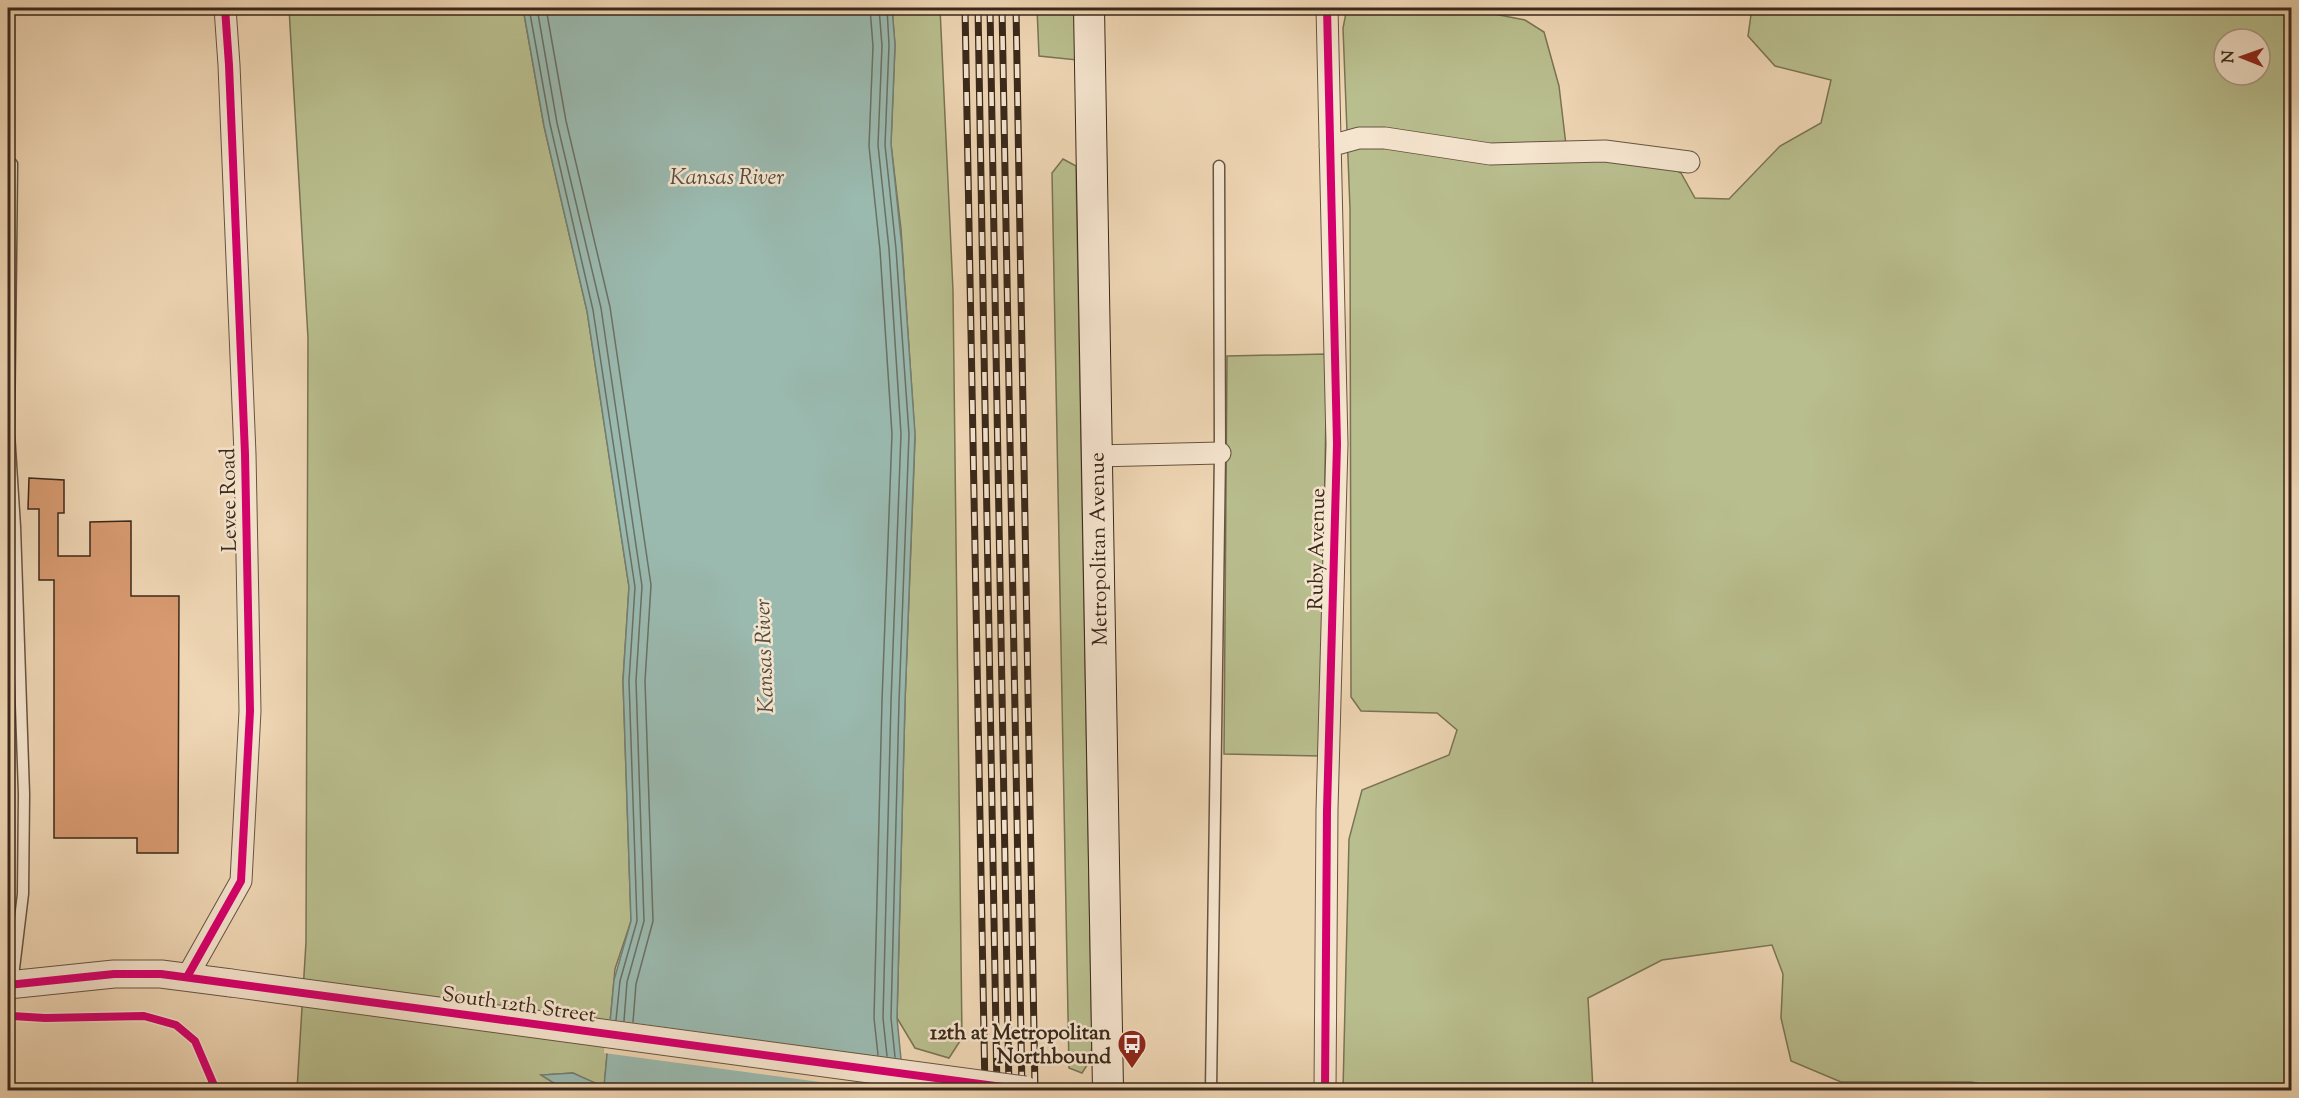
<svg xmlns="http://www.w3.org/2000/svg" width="2299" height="1098" font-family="'Sorts Mill Goudy',serif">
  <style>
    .green { fill: #b9be8e; stroke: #7a7354; stroke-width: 1.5; fill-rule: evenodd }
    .water { fill: #9ab9af; stroke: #747f73; stroke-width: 1.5 }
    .pier { fill: #efd6b4 }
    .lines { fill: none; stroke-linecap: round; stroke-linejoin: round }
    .shore { stroke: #6a7064; stroke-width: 1.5 }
    .building { fill: #d89a71; stroke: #3a281a; stroke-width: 1.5 }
    .service-casing { stroke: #675440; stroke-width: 13 }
    .minor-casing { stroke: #675440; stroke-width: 23 }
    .tertiary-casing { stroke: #675440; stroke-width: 29 }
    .secondary-casing { stroke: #3a281a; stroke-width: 32 }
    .service { stroke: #f5e4ce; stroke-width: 10 }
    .minor { stroke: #f5e4ce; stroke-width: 21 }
    .tertiary { stroke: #f5e4ce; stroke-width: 27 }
    .secondary { stroke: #f5e4ce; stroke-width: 30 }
    .rail-casing { stroke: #3a281a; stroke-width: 7 }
    .rail { stroke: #f5e4ce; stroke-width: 4.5; stroke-dasharray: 14; stroke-linecap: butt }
    .tertiary-bridge-casing { stroke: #675440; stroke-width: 29; stroke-linecap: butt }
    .tertiary-bridge { stroke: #f5e4ce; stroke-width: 27 }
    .cycleway-casing { stroke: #f5e4ce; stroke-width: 11 }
    .cycleway { stroke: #d6006c; stroke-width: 8 }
    .labels { text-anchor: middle; stroke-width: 5; stroke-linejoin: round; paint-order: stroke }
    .street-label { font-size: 21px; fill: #3a281a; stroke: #f5e4ce }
    .poi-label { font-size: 21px; font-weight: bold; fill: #3a281a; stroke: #f5e4ce; text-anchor: end }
    .water-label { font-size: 22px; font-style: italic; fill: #524c3f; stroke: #f5e4ce }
  </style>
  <rect width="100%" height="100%" fill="#efd6b4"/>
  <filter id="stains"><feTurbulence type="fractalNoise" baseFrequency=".00333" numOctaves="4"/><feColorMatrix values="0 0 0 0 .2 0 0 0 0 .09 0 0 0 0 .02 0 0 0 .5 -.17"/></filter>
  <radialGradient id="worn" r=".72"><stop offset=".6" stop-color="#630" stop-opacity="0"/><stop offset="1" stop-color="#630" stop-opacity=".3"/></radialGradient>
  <path class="green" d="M289,8h234l21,118 43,185 42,276 -6,93 8,241 -16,48 -11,119 -31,-15 -31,2 23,15h-268l9,-148 2,-604z
    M892,8h48l13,283 9,747 -13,20 -34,-10 -18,-30 8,-316 10,-264 -14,-209 -10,-85 4,-99z
    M1037,8h39l1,52 -38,-4z
    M1347,8h59l88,6 31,6 19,12 15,54 9,76 29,-4 73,9 11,6 14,25 34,1 51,-53 41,-23 10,-43 -56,-14 -27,-30 4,-28h539v1082h-283l-1,-1 -36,-7h-130l-50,-21 -10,-43 2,-44 -11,-29 -110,15 -74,38 5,92h-250l6,-251 13,-49 87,-35 8,-25 -20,-17 -76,-2 -10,-14 -1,-488 -7,-181zM2224,39h36v36h-36z
    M1063,159l13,7 16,881 -3,15 -7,11 -13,-5 -17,-895z
    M1327,354l-7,402 -96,-2 3,-398z"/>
  <path class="water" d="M523,8h369l3,37 -4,99 11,104 13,186 -10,268 -8,316 7,72h-339l-24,-15 32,-2 31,14 10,-107 17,-59 -8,-240 6,-94 -42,-276 -43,-185z"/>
  <path class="pier" d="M607,1019l297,41 3,30h-27l-276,-37z"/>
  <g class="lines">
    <path class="shore" d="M529,8l21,116 43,186 42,277 -6,94 8,240 -17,60 -4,39
      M537,8l20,115 44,185 41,278 -6,95 8,240 -17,61 -3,39
      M546,8l20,113 44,186 41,278 -6,96 8,240 -17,63 -3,38
      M870,8l3,38 -4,100 11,104 12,184 -10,267 -8,317 4,37
      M879,8l3,38 -4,99 11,104 12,185 -10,268 -8,316 4,38
      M887,8l2,37 -4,100 11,104 13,185 -10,268 -8,316 4,39"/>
  </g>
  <path class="building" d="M29,478l35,2v33h-6v43h32v-34l41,-1v75h48l-1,257h-41v-15h-83v-258h-15v-71h-11z"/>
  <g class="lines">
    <g class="service-casing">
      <path id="service" d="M12,164l-3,269 6,94 9,267 -1,100 -11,91
        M1211,1090l9,-637 -1,-287"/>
    </g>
    <g class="minor-casing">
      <path id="minor" d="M1330,146l29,-8h26l105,16 115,-3 84,11
        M1096,456l124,-3
        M187,977l54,-96 9,-170 -5,-257 -16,-389 -4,-57
        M1325,1090l2,-280 10,-366 -10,-436"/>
    </g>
    <g class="tertiary-casing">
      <path id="tertiary" d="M8,985l106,-11h47l70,9"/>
    </g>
    <g class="secondary-casing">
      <path id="secondary" d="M1089,8l19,1082"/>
    </g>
    <use href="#service" class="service"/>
    <use href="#minor" class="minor"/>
    <use href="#tertiary" class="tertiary"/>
    <use href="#secondary" class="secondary"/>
    <g class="rail-casing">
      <path id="rail" d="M965,8l20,1082
        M978,8l19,1082
        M990,8l19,1082
        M1002,8l20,1082
        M1016,8l19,1082"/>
    </g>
    <use href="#rail" class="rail"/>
    <g class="tertiary-bridge-casing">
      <path id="tertiary-bridge" d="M231,983l794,107"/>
    </g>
    <use href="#tertiary-bridge" class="tertiary-bridge"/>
    <g class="cycleway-casing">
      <path id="cycleway" d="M187,977l54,-96 9,-170 -5,-257 -16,-389 -4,-57
        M8,985l106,-11h47l864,116
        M8,1011l4,5 33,2 99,-2 32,9 19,16 21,49
        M1325,1090l2,-280 10,-366 -10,-436"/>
    </g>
    <use href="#cycleway" class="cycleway"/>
  </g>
  <defs>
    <g id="bus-pin" transform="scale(1.5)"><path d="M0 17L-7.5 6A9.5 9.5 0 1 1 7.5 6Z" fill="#8f2418" stroke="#f5e4ce"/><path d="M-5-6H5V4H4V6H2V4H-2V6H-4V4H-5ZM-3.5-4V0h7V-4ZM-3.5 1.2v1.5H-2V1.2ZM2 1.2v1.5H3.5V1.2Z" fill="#fff"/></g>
  </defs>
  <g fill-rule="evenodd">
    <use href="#bus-pin" x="1132" y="1044"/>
  </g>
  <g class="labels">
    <g class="street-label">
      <text transform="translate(228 500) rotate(-91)" y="7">Levee Road</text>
      <text transform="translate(1098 549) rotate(-91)" y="7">Metropolitan Avenue</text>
      <text transform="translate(1316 549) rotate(-89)" y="7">Ruby Avenue</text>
      <text transform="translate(519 1004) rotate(8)" y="7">South 12th Street</text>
    </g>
    <g class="poi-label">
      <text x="1111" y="1039">12th at Metropolitan<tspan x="1111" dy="24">Northbound</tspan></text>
    </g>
    <g class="water-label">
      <text x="727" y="184">Kansas River</text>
      <text transform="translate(763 656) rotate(-92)" y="8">Kansas River</text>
    </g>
  </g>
  <rect width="2299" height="1098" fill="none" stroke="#efd6b4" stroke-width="30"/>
  <rect x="9" y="9" width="2281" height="1080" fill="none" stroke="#3a281a" stroke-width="3"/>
  <rect x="15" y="15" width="2269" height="1068" fill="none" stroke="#3a281a" stroke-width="1.5"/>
  <g transform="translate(2242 57) rotate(271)"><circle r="28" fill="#f5e4ce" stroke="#aa9986" stroke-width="1.5"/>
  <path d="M0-4.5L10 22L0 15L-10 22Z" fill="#8f2418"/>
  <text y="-9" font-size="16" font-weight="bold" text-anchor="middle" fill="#3a281a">N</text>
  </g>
  <rect width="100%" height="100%" filter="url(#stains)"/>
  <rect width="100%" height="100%" fill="url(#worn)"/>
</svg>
